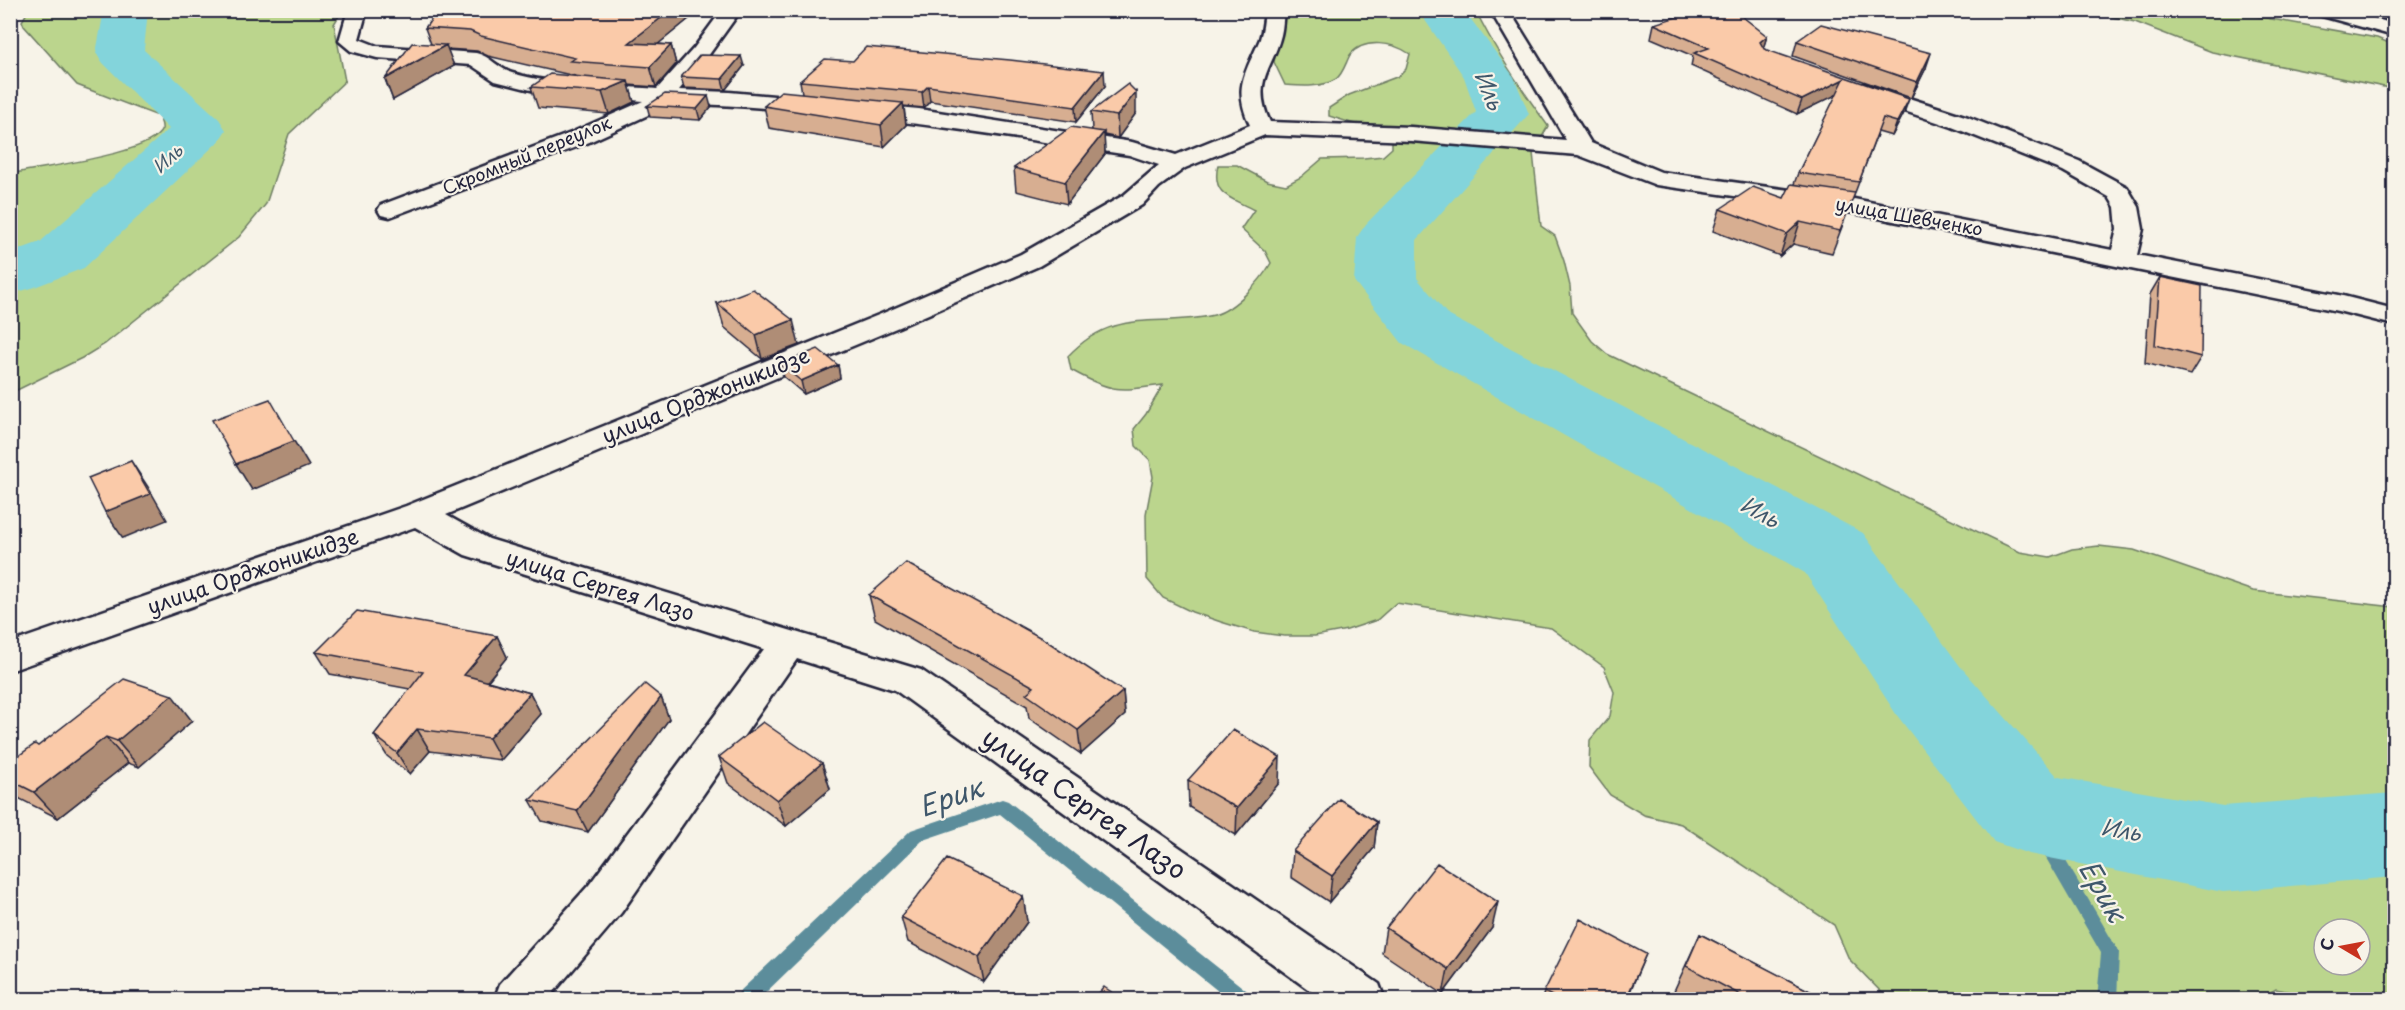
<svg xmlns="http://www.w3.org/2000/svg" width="2405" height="1010" font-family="'Playpen Sans',sans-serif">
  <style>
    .green { fill: #bbd58d; stroke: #6e7c64; stroke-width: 1.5; fill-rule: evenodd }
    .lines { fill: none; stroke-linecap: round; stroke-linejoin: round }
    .stream { fill: #5c8d9b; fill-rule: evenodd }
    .river { fill: #83d4db; fill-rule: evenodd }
    .minor-casing { stroke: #22223b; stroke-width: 5 }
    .minor { fill: #f7f3e8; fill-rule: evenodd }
    .wall { fill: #d7ae91; stroke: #22223b; stroke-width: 1.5 }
    .shaded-wall { fill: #af8d76; stroke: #22223b; stroke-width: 1.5 }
    .building { fill: #facaa9; stroke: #22223b; stroke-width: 1.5 }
    .labels { text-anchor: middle; stroke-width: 4.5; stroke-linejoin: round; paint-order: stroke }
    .far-street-label { font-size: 18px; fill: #22223b; stroke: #f7f3e8 }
    .far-water-label { font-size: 18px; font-style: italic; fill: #3f576b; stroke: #f7f3e8 }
    .street-label { font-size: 21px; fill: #22223b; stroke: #f7f3e8 }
    .water-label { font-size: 22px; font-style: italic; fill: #3f576b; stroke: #f7f3e8 }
    .near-street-label { font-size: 26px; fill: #22223b; stroke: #f7f3e8 }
    .near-water-label { font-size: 27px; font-style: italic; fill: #3f576b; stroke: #f7f3e8 }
  </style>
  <rect width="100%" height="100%" fill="#f7f3e8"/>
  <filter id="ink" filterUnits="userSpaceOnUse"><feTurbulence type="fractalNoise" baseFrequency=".0167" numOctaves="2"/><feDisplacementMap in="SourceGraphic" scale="12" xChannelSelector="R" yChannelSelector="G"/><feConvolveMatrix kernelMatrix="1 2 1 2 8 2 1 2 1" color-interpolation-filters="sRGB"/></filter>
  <g filter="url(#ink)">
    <path class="green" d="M28,11h314l-8,13 11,57 -56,53 -23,70 -27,33 -134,107 -23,14 -71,35v-219c27,-7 141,-19 151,-45 1,-5 -2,-9 -4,-13l-81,-31 -53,-59 -2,-5z
      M1283,11h193c20,41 45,78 72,115l-15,27 8,73 14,10 9,25 6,25 2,27 20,28 15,13 413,198 30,5 22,-8 27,-3 35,4 119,41 141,16v392h-69l-49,-10 -19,11 -369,-1 -39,-40 -15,-34 -153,-101 -37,-9 -34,-20 -21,-28 1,-27 20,-24 4,-24 -10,-25 -53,-39 -155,-25 -19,17 -30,10 -32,6h-31l-30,-4 -33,-10 -29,-10 -29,-14 -16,-19 -1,-65 7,-37 -3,-17 -14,-14 -2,-17 12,-15 17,-29c-45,6 -51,8 -92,-15l-3,-14c47,-50 89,-28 146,-41 20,-5 47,-34 57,-52l-6,-12 -24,-22 13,-19c-22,-12 -43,-14 -36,-45h19l30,16 19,4 15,-8 21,-18 42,-1 19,-2 9,-8v-8l-28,-13 -35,-11v-8l20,-13 50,-19 7,-7 4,-15c-15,-11 -46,-17 -60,1 -4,7 -7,19 -14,24 -14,9 -36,7 -51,6l-11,-23zM2324,929h36v36h-36z
      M2084,11h143l150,27 17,7v44l-182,-37 -77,-30z"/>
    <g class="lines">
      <path class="stream" d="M1002,799l6,2 243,193 2,6h-24l-229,-186 -77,26 -165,160h-23l2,-6 174,-164z
        M2029,806l6,2 84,144 -2,48h-20l4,-47 -81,-140 3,-5z"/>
      <path class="river" d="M104,10h44l-4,40 75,69 7,11 -7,11 -135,127 -52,20 -22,6v-41l30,-11 129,-113 -66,-66 -7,-10z
        M1418,10h46l50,67 15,37 -112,126v38l31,37 415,218 97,133 98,111 165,29 171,-13v84l-171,15 -194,-38 -35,-12 -98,-128 -91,-141 -403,-230 -48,-62 3,-44 9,-13 110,-112 -12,-35z"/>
      <g class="minor-casing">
        <path id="minor" d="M348,10h19l-8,29 18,7 99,7c14,3 23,16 36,20 43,13 100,12 145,16l37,-41 28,-38h19l-33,46 -29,34 50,2 190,17 213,33 44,13 74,-30c-18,-38 -4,-52 10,-86 3,-9 4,-19 5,-29h19c-1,8 -1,17 -3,25 -8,34 -30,46 -11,87l141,5 155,13 -76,-130h19l82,133 70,29 193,27 258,51 5,-21 -2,-22 -6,-10 -46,-26 -111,-44 -95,-32 -3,-5 3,-5 8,-1 103,33 111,44 48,26 12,20 4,22 -6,26 202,40 55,14v16l-56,-14 -484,-98 -198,-28 -78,-30 -167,-14 -146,-6 -80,33 -26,19 -17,18 -103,61 -138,60 -455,189 43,24 432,131 458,314 6,16h-62l-428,-310 -98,-31 -176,254 -74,87h-53l6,-16 89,-99 175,-236 -299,-94 -50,-28 -405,144v-28l396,-137 475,-192 140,-60 103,-59 35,-30 -30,-10c-154,-24 -307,-48 -462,-52l-8,7 -72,33 -197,74 -9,-2 -3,-5 3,-5 190,-72 72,-32 -108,-10 -40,-10 -24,-16 -94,-7 -26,-7 -12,-10z
          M2313,10h32l49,14v12l-79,-22z"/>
      </g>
      <use href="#minor" class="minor"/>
    </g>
    <path class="wall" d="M438,10h250l2,8 -32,26 13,1 5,19 -20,23 -27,-2 5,17 -25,12 -71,-6 -7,-21 44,-11 -87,-20 -11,-5 -30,-2 7,17 -61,34 -8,-21 46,-35 -6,-16z
      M1654,24l113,12 -4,12 1,1 140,64 -12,23 -14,-4 -46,121 -39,-9 -13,12 -67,-25 7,-22 64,-11 10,-14 4,-11 39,-79 -40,20 -106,-48 2,-10 -42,-18z
      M1797,41l129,27 -15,30 -118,-42z
      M744,66l-19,24 -41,-2 -3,-11z
      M800,81l305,5 -29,36 -146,-21 -6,7 -20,-2 2,19 -22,22 -115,-19 -5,-22 38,-13z
      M647,106l64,1 -11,13 -50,-3z
      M1091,112l45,1 -18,25 -14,-3 1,19 -38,50 -51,-13 -2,-23 78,-38z
      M2160,277l41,80 -11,18 -45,-12 5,-69z
      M717,303l82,42 -37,14 -38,-32z
      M780,364l58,1 2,13 -36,16 -20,-17z
      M869,595l254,96 2,24 -44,39 -52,-36 -2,-12 -152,-87z
      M497,636l10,21 -19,24 42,12 11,21 -40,46 -71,-9 -20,23 -23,-18 -13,-21 36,-46 -80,-15 -14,-22z
      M661,697l8,22 -81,113 -46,-11 -12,-21z
      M192,721l-53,46 -11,-4 -70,55 -38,-19 -10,-10v-27l28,-16z
      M719,757l103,6 8,26 -44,37 -58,-43z
      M1188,780l91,3 -43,52 -47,-28z
      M1377,822l-3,26 -45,54 -38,-25 2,-26z
      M1023,896l4,26 -43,60 -76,-40 -7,-25z
      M1386,928h106l-49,66 -61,-41z
      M1700,934l125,65h-135l-16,-8z
      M1646,954l-19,45h-85l2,-7z"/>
    <path class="shaded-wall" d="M671,10h17l2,8 -55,45 -6,-20z
      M1767,36l-4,13 -3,-7z
      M446,45l8,21 -61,34 -8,-21z
      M671,45l5,19 -20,23 -6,-20z
      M1931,53l-5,15 -15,30 6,-16z
      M741,56l3,10 -19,24 -3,-11z
      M1104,71l1,15 -29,36 -1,-15z
      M1844,79l-4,14 -43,21 5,-14z
      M628,81l6,21 -25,12 -7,-22z
      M928,86l2,15 -6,7 -2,-16z
      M1136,92v21l-18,25 -1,-22z
      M708,96l3,11 -11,13 -3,-11z
      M1909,99l-5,14 -12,23 5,-14z
      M903,103l3,22 -22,22 -3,-22z
      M1104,132l1,22 -38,50 -2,-22z
      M1800,222l-7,22 -13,12 7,-22z
      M793,320l6,25 -37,14 -6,-24z
      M838,365l2,13 -36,16 -3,-13z
      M294,441l15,25 -57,24 -16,-26z
      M131,461l17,26 19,33 -44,18 -18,-26z
      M497,636l10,21 -32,39 -11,-21z
      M1123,691l2,24 -44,39 -3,-24z
      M530,693l11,21 -40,46 -12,-22z
      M172,695l20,26 -53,46 -22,-26z
      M661,697l8,22 -81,113 -11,-21z
      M417,729l13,22 -20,23 -13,-21z
      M106,737l22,26 -70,55 -24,-26z
      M1280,757l-1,26 -43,52 1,-27z
      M822,763l8,26 -44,37 -9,-26z
      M1377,822l-3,26 -45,54 3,-26z
      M1023,896l4,26 -43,60 -5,-25z
      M1498,902l-6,26 -49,66 5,-25z"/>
    <path class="building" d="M438,10h233l-42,33 42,2 -21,22 -80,-6 5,-3 -94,-22 -11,-5 -45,-3z
      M1699,10h35l33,26 -7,6 4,7 145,50 -12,23 -14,-4 -24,64 -61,-9 46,-94 -42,21 -108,-47 15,-5 -55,-24z
      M1821,24l110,29 -14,29 -120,-41z
      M412,43l34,2 -61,34z
      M866,47l144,13 94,11 -29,36 -147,-21 -6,6 -122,-11 25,-22 28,2z
      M700,55l41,1 -19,23 -41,-2z
      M550,74l78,7 -26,11 -71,-5z
      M1128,84l8,8 -19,24 -26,-4z
      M781,91l122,12 -22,22 -117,-19z
      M665,94l43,2 -11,13 -50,-3z
      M1071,127l33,5 -39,50 -51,-14z
      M1791,184l64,9 -15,38 -40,-9 -13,12 -67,-25 33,-22 31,11z
      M2160,277l42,9 -1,71 -46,-12z
      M753,289l40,31 -37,15 -39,-32z
      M818,349l20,16 -37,16 -21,-17z
      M270,399l24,42 -58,23 -24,-44z
      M131,461l19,33 -45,18 -17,-34z
      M906,563l139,77 78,51 -45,39 -52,-36 8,-7 -165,-92z
      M357,611l140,25 -33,39 66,18 -41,45 -72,-9 -20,24 -23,-18 49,-63 -107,-20z
      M124,679l48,16 -55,46 -11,-4 -72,55 -24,-12v-18l25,-18 3,2z
      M645,684l16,13 -84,114 -47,-11z
      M763,722l59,41 -45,37 -58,-43z
      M1233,730l47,27 -43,51 -49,-28z
      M1339,799l38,23 -45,54 -39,-25z
      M947,859l76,37 -44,61 -78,-40z
      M1437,863l61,39 -50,67 -62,-41z
      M1580,919l66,35 -20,45h-68l-14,-7z
      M1700,934l125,65h-77l-62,-33z
      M1104,987l18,12h-28z"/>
  </g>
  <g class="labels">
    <g class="far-street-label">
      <text transform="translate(527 156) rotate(-22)" y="6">Скромный переулок</text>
      <text transform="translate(1909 217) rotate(10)" y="6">улица Шевченко</text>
    </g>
    <g class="far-water-label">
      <text transform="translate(168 159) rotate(-42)" y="6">Иль</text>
    </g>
    <g class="street-label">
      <text transform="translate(706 396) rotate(-22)" y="7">улица Орджоникидзе</text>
      <text transform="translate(253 572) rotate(-19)" y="7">улица Орджоникидзе</text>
      <text transform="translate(600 586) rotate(17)" y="7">улица Сергея Лазо</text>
    </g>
    <g class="water-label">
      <text transform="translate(1489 90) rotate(68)" y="8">Иль</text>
      <text transform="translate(1760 512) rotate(29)" y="8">Иль</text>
      <text transform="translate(2121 830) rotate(10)" y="8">Иль</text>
    </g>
    <g class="near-street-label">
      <text transform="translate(1084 804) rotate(35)" y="9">улица Сергея Лазо</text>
    </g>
    <g class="near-water-label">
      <text transform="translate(951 798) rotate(-19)" y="9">Ерик</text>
      <text transform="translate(2102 891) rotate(60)" y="9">Ерик</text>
    </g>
  </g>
  <rect width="2405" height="1010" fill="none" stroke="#f7f3e8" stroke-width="36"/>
  <rect x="18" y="18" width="2369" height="974" fill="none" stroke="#22223b" stroke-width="2" filter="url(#ink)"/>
  <g transform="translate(2342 947) rotate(280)"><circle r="28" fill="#f7f3e8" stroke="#a29fa3" stroke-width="1.5"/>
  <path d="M0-4.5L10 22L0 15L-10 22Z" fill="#c8321e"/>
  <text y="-9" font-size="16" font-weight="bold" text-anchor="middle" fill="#22223b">С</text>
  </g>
</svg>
